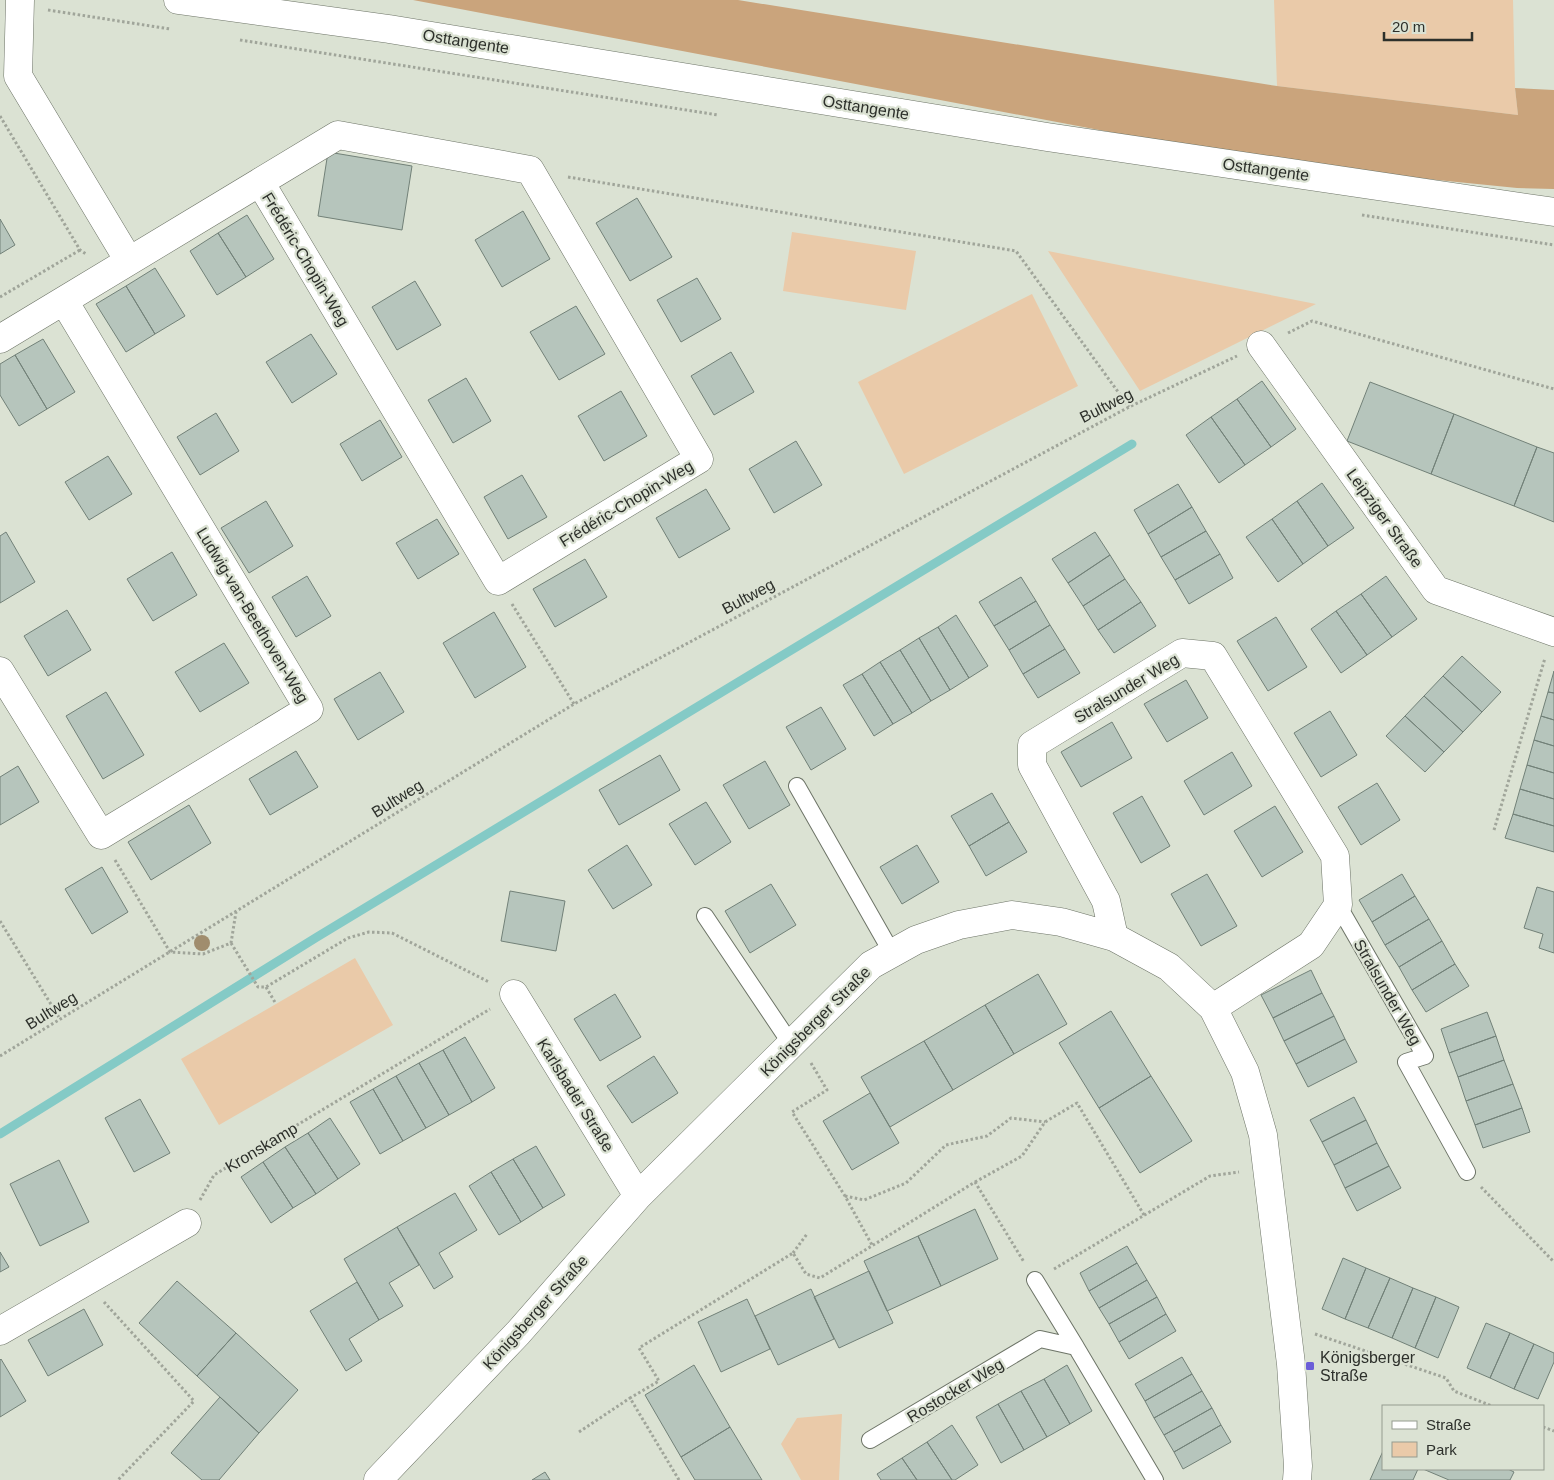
<svg xmlns="http://www.w3.org/2000/svg" width="1554" height="1480" font-family="Arial,sans-serif">
  <style>
    .green { fill: #eacaa9 }
    .forest { fill: #caa47c }
    .lines { fill: none; stroke-linecap: round; stroke-linejoin: round }
    .stream { stroke: #84cac6; stroke-width: 9 }
    .building { fill: #b6c5bc; stroke: #728178 }
    .lane-casing { stroke: #6d7467; stroke-width: 18 }
    .street-casing { stroke: #6d7467; stroke-width: 29 }
    .secondary-casing { stroke: #6d7467; stroke-width: 29 }
    .path { stroke: #a0a59a; stroke-width: 3; stroke-dasharray: 2.5 2.5; stroke-linecap: butt }
    .lane { stroke: #fff; stroke-width: 16 }
    .street { stroke: #fff; stroke-width: 28 }
    .secondary { stroke: #fff; stroke-width: 28 }
    .tree { fill: #a08d6d }
    .poi-dot { fill: #6b5ed8; stroke: #dbe2d3; stroke-width: 2 }
    .labels { text-anchor: middle; stroke-width: 4.5; stroke-linejoin: round; paint-order: stroke }
    .street-label { font-size: 16px; fill: #2d302b; stroke: #dbe2d3 }
    .poi-label { font-size: 16px; fill: #2d302b; stroke: #dbe2d3; text-anchor: start }
  </style>
  <rect width="100%" height="100%" fill="#dbe2d3"/>
  <path class="green" d="M1274,0h239l2,88 3,27 -241,-29z
    M792,232l124,19 -10,59 -123,-19z
    M1048,251l268,53 -176,87z
    M1032,294l46,92 -174,88 -46,-92z
    M355,958l38,67 -174,100 -38,-66z
    M842,1414l-3,66h-38l-20,-36 16,-26z"/>
  <path class="forest" d="M413,0h325l539,86 241,29 -3,-27 39,2v99l-37,-1 -239,-24z"/>
  <g class="lines">
    <path class="stream" d="M0,1134l317,-197 815,-493"/>
  </g>
  <path class="building" d="M328,152l84,14 -10,64 -84,-14z
    M637,198l35,59 -42,24 -34,-58z
    M523,211l27,48 -48,28 -27,-47z
    M247,215l27,44 -28,18 -28,-44z
    M0,219l15,26 -15,9z
    M218,233l28,44 -29,18 -27,-44z
    M155,268l30,48 -30,18 -29,-48z
    M697,278l24,41 -40,23 -24,-42z
    M415,281l26,44 -44,25 -25,-43z
    M126,286l29,48 -29,18 -30,-48z
    M576,306l29,48 -46,26 -29,-48z
    M311,334l26,40 -45,29 -26,-41z
    M43,339l32,53 -28,17 -32,-54z
    M731,352l23,40 -40,23 -23,-39z
    M15,355l32,54 -28,17 -19,-31v-31z
    M466,378l25,43 -38,22 -25,-43z
    M1262,381l34,48 -25,18 -34,-48z
    M1370,382l84,32 -23,60 -84,-33z
    M621,391l26,45 -43,25 -26,-45z
    M1237,399l34,48 -26,18 -34,-48z
    M216,413l23,38 -39,24 -23,-38z
    M1454,414l83,33 -23,59 -83,-32z
    M1211,417l34,48 -26,18 -33,-48z
    M380,420l22,37 -40,24 -22,-37z
    M796,441l26,44 -48,28 -25,-44z
    M1537,447l17,6v69l-40,-16z
    M108,456l24,38 -43,26 -24,-38z
    M522,475l25,42 -39,22 -24,-42z
    M1322,483l32,45 -26,18 -31,-45z
    M1178,484l14,23 -44,27 -14,-24z
    M706,489l24,40 -51,29 -23,-40z
    M266,501l27,45 -44,27 -28,-45z
    M1297,501l31,45 -25,18 -31,-45z
    M1192,507l14,24 -45,26 -13,-23z
    M437,519l22,35 -41,25 -22,-36z
    M1272,519l31,45 -25,18 -32,-45z
    M1206,531l14,23 -45,26 -14,-23z
    M6,532l29,50 -35,21v-67z
    M1095,532l15,23 -42,28 -16,-24z
    M172,552l25,43 -44,26 -26,-42z
    M1220,554l13,24 -44,26 -14,-24z
    M1110,555l15,24 -42,27 -15,-23z
    M585,559l22,38 -52,30 -22,-38z
    M307,576l24,40 -35,21 -24,-40z
    M1386,576l31,43 -25,18 -31,-43z
    M1021,577l15,24 -42,25 -15,-24z
    M1125,579l16,23 -43,28 -15,-24z
    M1361,594l31,43 -25,18 -31,-44z
    M1036,601l14,24 -41,25 -15,-24z
    M1141,602l15,24 -42,27 -16,-23z
    M67,610l24,40 -43,26 -24,-40z
    M1336,611l31,44 -26,18 -30,-44z
    M494,612l32,55 -51,31 -32,-55z
    M956,615l32,51 -19,12 -31,-51z
    M1276,617l31,50 -39,24 -31,-50z
    M1050,625l15,24 -42,25 -14,-24z
    M938,627l31,51 -19,12 -31,-52z
    M919,638l31,52 -19,11 -31,-51z
    M224,643l25,40 -49,29 -25,-40z
    M1065,649l15,24 -42,25 -15,-24z
    M900,650l31,51 -19,12 -32,-51z
    M1462,656l39,36 -19,20 -39,-36z
    M880,662l32,51 -19,11 -31,-50z
    M1554,671v22l-6,-1z
    M380,672l24,40 -46,28 -24,-41z
    M862,674l31,50 -19,12 -31,-51z
    M1443,676l39,36 -19,20 -39,-36z
    M1186,680l22,38 -41,24 -23,-38z
    M106,692l38,63 -41,24 -37,-63z
    M1548,692l6,1v27l-13,-4z
    M1424,696l39,36 -19,20 -39,-36z
    M821,707l25,42 -35,21 -25,-43z
    M1330,711l27,44 -36,22 -27,-44z
    M1405,716l39,36 -19,20 -39,-36z
    M1541,716l13,4v26l-20,-6z
    M1112,722l20,36 -51,29 -20,-35z
    M1534,740l20,6v27l-27,-8z
    M296,751l22,36 -48,28 -21,-36z
    M1232,752l20,34 -48,29 -20,-34z
    M660,755l20,35 -61,35 -20,-35z
    M765,761l25,44 -41,24 -26,-44z
    M1527,765l27,8v26l-34,-10z
    M18,766l21,36 -39,23v-48z
    M1377,783l23,37 -39,25 -23,-38z
    M1520,789l34,10v27l-41,-12z
    M992,793l17,29 -40,24 -18,-30z
    M1142,796l28,50 -29,17 -28,-50z
    M706,802l25,40 -36,23 -26,-41z
    M189,805l22,38 -60,37 -23,-38z
    M1275,806l28,46 -41,25 -28,-46z
    M1513,814l41,12v26l-49,-14z
    M1009,822l18,30 -41,24 -17,-30z
    M627,845l25,40 -39,24 -25,-39z
    M917,845l22,37 -37,22 -22,-37z
    M102,867l26,45 -36,22 -27,-45z
    M1207,874l30,52 -36,20 -30,-52z
    M1402,874l13,22 -43,26 -13,-22z
    M771,884l25,41 -46,28 -25,-42z
    M1537,887l17,5v61l-15,-5 4,-14 -19,-6z
    M510,891l55,10 -9,50 -55,-10z
    M1415,896l14,23 -44,26 -13,-23z
    M1429,919l13,22 -43,26 -14,-22z
    M1442,941l13,23 -43,26 -13,-23z
    M1455,964l14,22 -43,26 -14,-22z
    M1311,970l11,23 -49,25 -12,-23z
    M1038,974l29,50 -53,30 -29,-49z
    M1322,993l12,23 -50,25 -11,-23z
    M615,994l26,43 -41,24 -26,-42z
    M985,1005l29,49 -61,36 -29,-49z
    M1111,1011l40,65 -52,32 -40,-65z
    M1487,1012l9,24 -47,17 -8,-24z
    M1334,1016l11,23 -49,25 -12,-23z
    M1496,1036l8,24 -46,17 -9,-24z
    M465,1037l30,51 -23,14 -29,-52z
    M1345,1039l12,23 -49,25 -12,-23z
    M924,1041l29,49 -63,37 -29,-50z
    M443,1050l29,52 -23,13 -30,-52z
    M654,1056l24,37 -46,30 -25,-37z
    M1504,1060l9,24 -47,17 -8,-24z
    M419,1063l30,52 -23,13 -30,-52z
    M396,1076l30,52 -23,13 -30,-52z
    M1151,1076l41,65 -52,32 -41,-65z
    M1513,1084l9,24 -47,17 -9,-24z
    M373,1089l30,52 -23,13 -30,-52z
    M870,1093l29,50 -47,27 -29,-49z
    M1354,1097l12,23 -44,22 -12,-22z
    M140,1099l30,54 -36,19 -29,-54z
    M1522,1108l8,24 -47,16 -8,-23z
    M330,1118l30,46 -22,15 -30,-46z
    M1366,1120l11,23 -43,22 -12,-23z
    M308,1133l30,46 -22,15 -31,-47z
    M1377,1143l12,23 -44,22 -11,-23z
    M536,1146l29,49 -22,13 -30,-49z
    M285,1147l31,47 -23,14 -30,-46z
    M513,1159l30,49 -22,14 -30,-50z
    M59,1160l30,62 -49,24 -30,-62z
    M263,1162l30,46 -22,15 -30,-46z
    M1389,1166l12,22 -44,23 -12,-23z
    M491,1172l30,50 -22,13 -30,-49z
    M455,1193l22,37 -38,23 14,24 -19,12 -37,-62z
    M975,1209l23,50 -57,27 -23,-50z
    M397,1227l22,38 -30,18 14,23 -24,14 -35,-61z
    M918,1236l23,50 -54,25 -23,-50z
    M1127,1246l10,17 -48,28 -9,-18z
    M0,1252l9,15 -9,5z
    M1343,1258l23,10 -21,51 -23,-10z
    M1137,1263l10,17 -48,28 -10,-17z
    M1366,1268l24,10 -22,50 -23,-9z
    M869,1271l24,52 -54,25 -25,-51z
    M1390,1278l23,10 -21,50 -24,-10z
    M1147,1280l10,17 -48,27 -10,-16z
    M177,1281l59,52 -39,43 -58,-53z
    M357,1282l22,38 -30,19 13,22 -16,10 -36,-60z
    M1413,1288l23,9 -21,51 -23,-10z
    M811,1289l23,50 -56,26 -23,-49z
    M1157,1297l9,17 -47,28 -10,-18z
    M1436,1297l23,10 -21,51 -23,-10z
    M747,1299l23,50 -49,23 -23,-50z
    M84,1309l19,36 -55,31 -20,-36z
    M1166,1314l10,17 -47,28 -10,-17z
    M1486,1323l24,10 -20,45 -23,-10z
    M236,1333l62,57 -39,43 -62,-57z
    M1510,1333l24,11 -20,45 -24,-11z
    M1534,1344l20,9v9l-16,37 -24,-10z
    M1182,1357l10,17 -47,27 -10,-17z
    M1,1359l25,42 -26,16v-57z
    M694,1365l36,62 -49,30 -36,-62z
    M1067,1365l25,46 -22,13 -26,-45z
    M1192,1374l10,17 -48,27 -9,-17z
    M1044,1379l26,45 -23,13 -26,-46z
    M1021,1391l26,46 -23,13 -26,-46z
    M1202,1391l10,17 -48,27 -10,-17z
    M220,1397l39,36 -40,47h-17l-31,-27z
    M998,1404l26,46 -23,13 -25,-46z
    M1212,1408l9,17 -47,27 -10,-17z
    M952,1425l26,40 -23,15h-3l-25,-38z
    M1221,1425l10,17 -48,27 -9,-17z
    M730,1427l32,53h-67l-14,-23z
    M927,1442l25,38h-35l-15,-22z
    M1383,1451v18h35l-5,11h-43z
    M902,1458l15,22h-36l-4,-6z
    M1423,1469h85l6,3 -4,8h-61z
    M545,1472l5,8h-18z"/>
  <g class="lines">
    <g class="lane-casing">
      <path id="lane" d="M797,786l95,167
        M1338,905l87,151 -19,6 61,110
        M705,916l86,128
        M1035,1280l41,67
        M870,1440l170,-101 36,8 79,133"/>
    </g>
    <g class="street-casing">
      <path id="street" d="M20,0l-2,76 111,185
        M0,339l338,-204 192,35 169,289 -201,122 -238,-399
        M1261,345l175,245 118,42
        M0,671l101,164 208,-126 -245,-408
        M1114,937l-8,-36 -74,-136v-20l150,-92 31,3 122,200 3,49 -27,40 -98,63
        M514,994l124,202
        M0,1331l187,-108
        M378,1480l140,-147 120,-137 233,-231 45,-25 43,-15 53,-10 49,7 53,15 55,30 44,41 32,64 18,63 28,229 7,102 -1,14"/>
    </g>
    <g class="secondary-casing">
      <path id="secondary" d="M178,0l211,29 658,108 507,75"/>
    </g>
    <path class="path" d="M48,10l122,19
      M240,40l478,75
      M0,116l80,134 6,4
      M568,177l448,74 113,156
      M1362,215l192,30
      M0,297l80,-47
      M1288,333l24,-12 242,68
      M512,604l62,100
      M1494,830l51,-172
      M115,860l55,92 33,2 28,-11 5,-31
      M0,921l60,98
      M231,943l27,44h8l82,-49 21,-6 23,1 97,49
      M266,987l10,17
      M0,1056l574,-352 555,-297 108,-51
      M811,1063l16,27 -35,22 53,84 27,49
      M975,1182l47,-26 23,-34 32,-19 67,112
      M1481,1187l73,75
      M845,1196l19,4 42,-17 40,-38 41,-9 24,-18 34,4
      M200,1200l14,-25 276,-166
      M793,1253l14,-19
      M1054,1269l156,-93 29,-4
      M104,1302l90,99 -76,79
      M1315,1334l131,44 8,13 38,15
      M1543,1427l11,4
      M579,1432l51,-34
      M679,1480l-49,-82 29,-17 -20,-33 154,-95 13,21 14,4 155,-96 49,80"/>
    <use href="#lane" class="lane"/>
    <use href="#street" class="street"/>
    <use href="#secondary" class="secondary"/>
  </g>
  <circle class="tree" cx="202" cy="943" r="8"/>
  <rect class="poi-dot" x="1305" y="1361" width="10" height="10" rx="2.5"/>
  <g class="labels">
    <g class="street-label">
      <text transform="translate(466 41) rotate(9)" y="6">Osttangente</text>
      <text transform="translate(866 107) rotate(9)" y="6">Osttangente</text>
      <text transform="translate(1266 169) rotate(8)" y="6">Osttangente</text>
      <text transform="translate(306 259) rotate(59)" y="6">Frédéric-Chopin-Weg</text>
      <text transform="translate(1106 405) rotate(-27)" y="6">Bultweg</text>
      <text transform="translate(626 503) rotate(-31)" y="6">Frédéric-Chopin-Weg</text>
      <text transform="translate(1385 518) rotate(54)" y="6">Leipziger Straße</text>
      <text transform="translate(748 596) rotate(-28)" y="6">Bultweg</text>
      <text transform="translate(253 615) rotate(59)" y="6">Ludwig-van-Beethoven-Weg</text>
      <text transform="translate(1126 688) rotate(-31)" y="6">Stralsunder Weg</text>
      <text transform="translate(397 798) rotate(-32)" y="6">Bultweg</text>
      <text transform="translate(1388 992) rotate(60)" y="6">Stralsunder Weg</text>
      <text transform="translate(51 1010) rotate(-32)" y="6">Bultweg</text>
      <text transform="translate(815 1021) rotate(-45)" y="6">Königsberger Straße</text>
      <text transform="translate(576 1095) rotate(58)" y="6">Karlsbader Straße</text>
      <text transform="translate(261 1147) rotate(-31)" y="6">Kronskamp</text>
      <text transform="translate(535 1312) rotate(-48)" y="6">Königsberger Straße</text>
      <text transform="translate(955 1390) rotate(-31)" y="6">Rostocker Weg</text>
    </g>
    <g class="poi-label">
      <text x="1320" y="1363">Königsberger<tspan x="1320" dy="18">Straße</tspan></text>
    </g>
  </g>
  <rect x="1382" y="1405" width="162" height="65" fill="#dbe2d3" stroke="#959b90"/>
  <rect x="1392" y="1421" width="25" height="8" fill="#ffffff" stroke="#959b90"/>
  <text x="1426" y="1430" font-size="15" fill="#2d302b">Straße</text>
  <rect x="1392" y="1442" width="25" height="15" fill="#eacaa9" stroke="#959b90"/>
  <text x="1426" y="1455" font-size="15" fill="#2d302b">Park</text>
  <path d="M1384 32v8h88v-8" fill="none" stroke="#2d302b" stroke-width="2.5"/>
  <text x="1392" y="32" font-size="15" fill="#2d302b" stroke="#dbe2d3" stroke-width="4" paint-order="stroke">20 m</text>
</svg>
